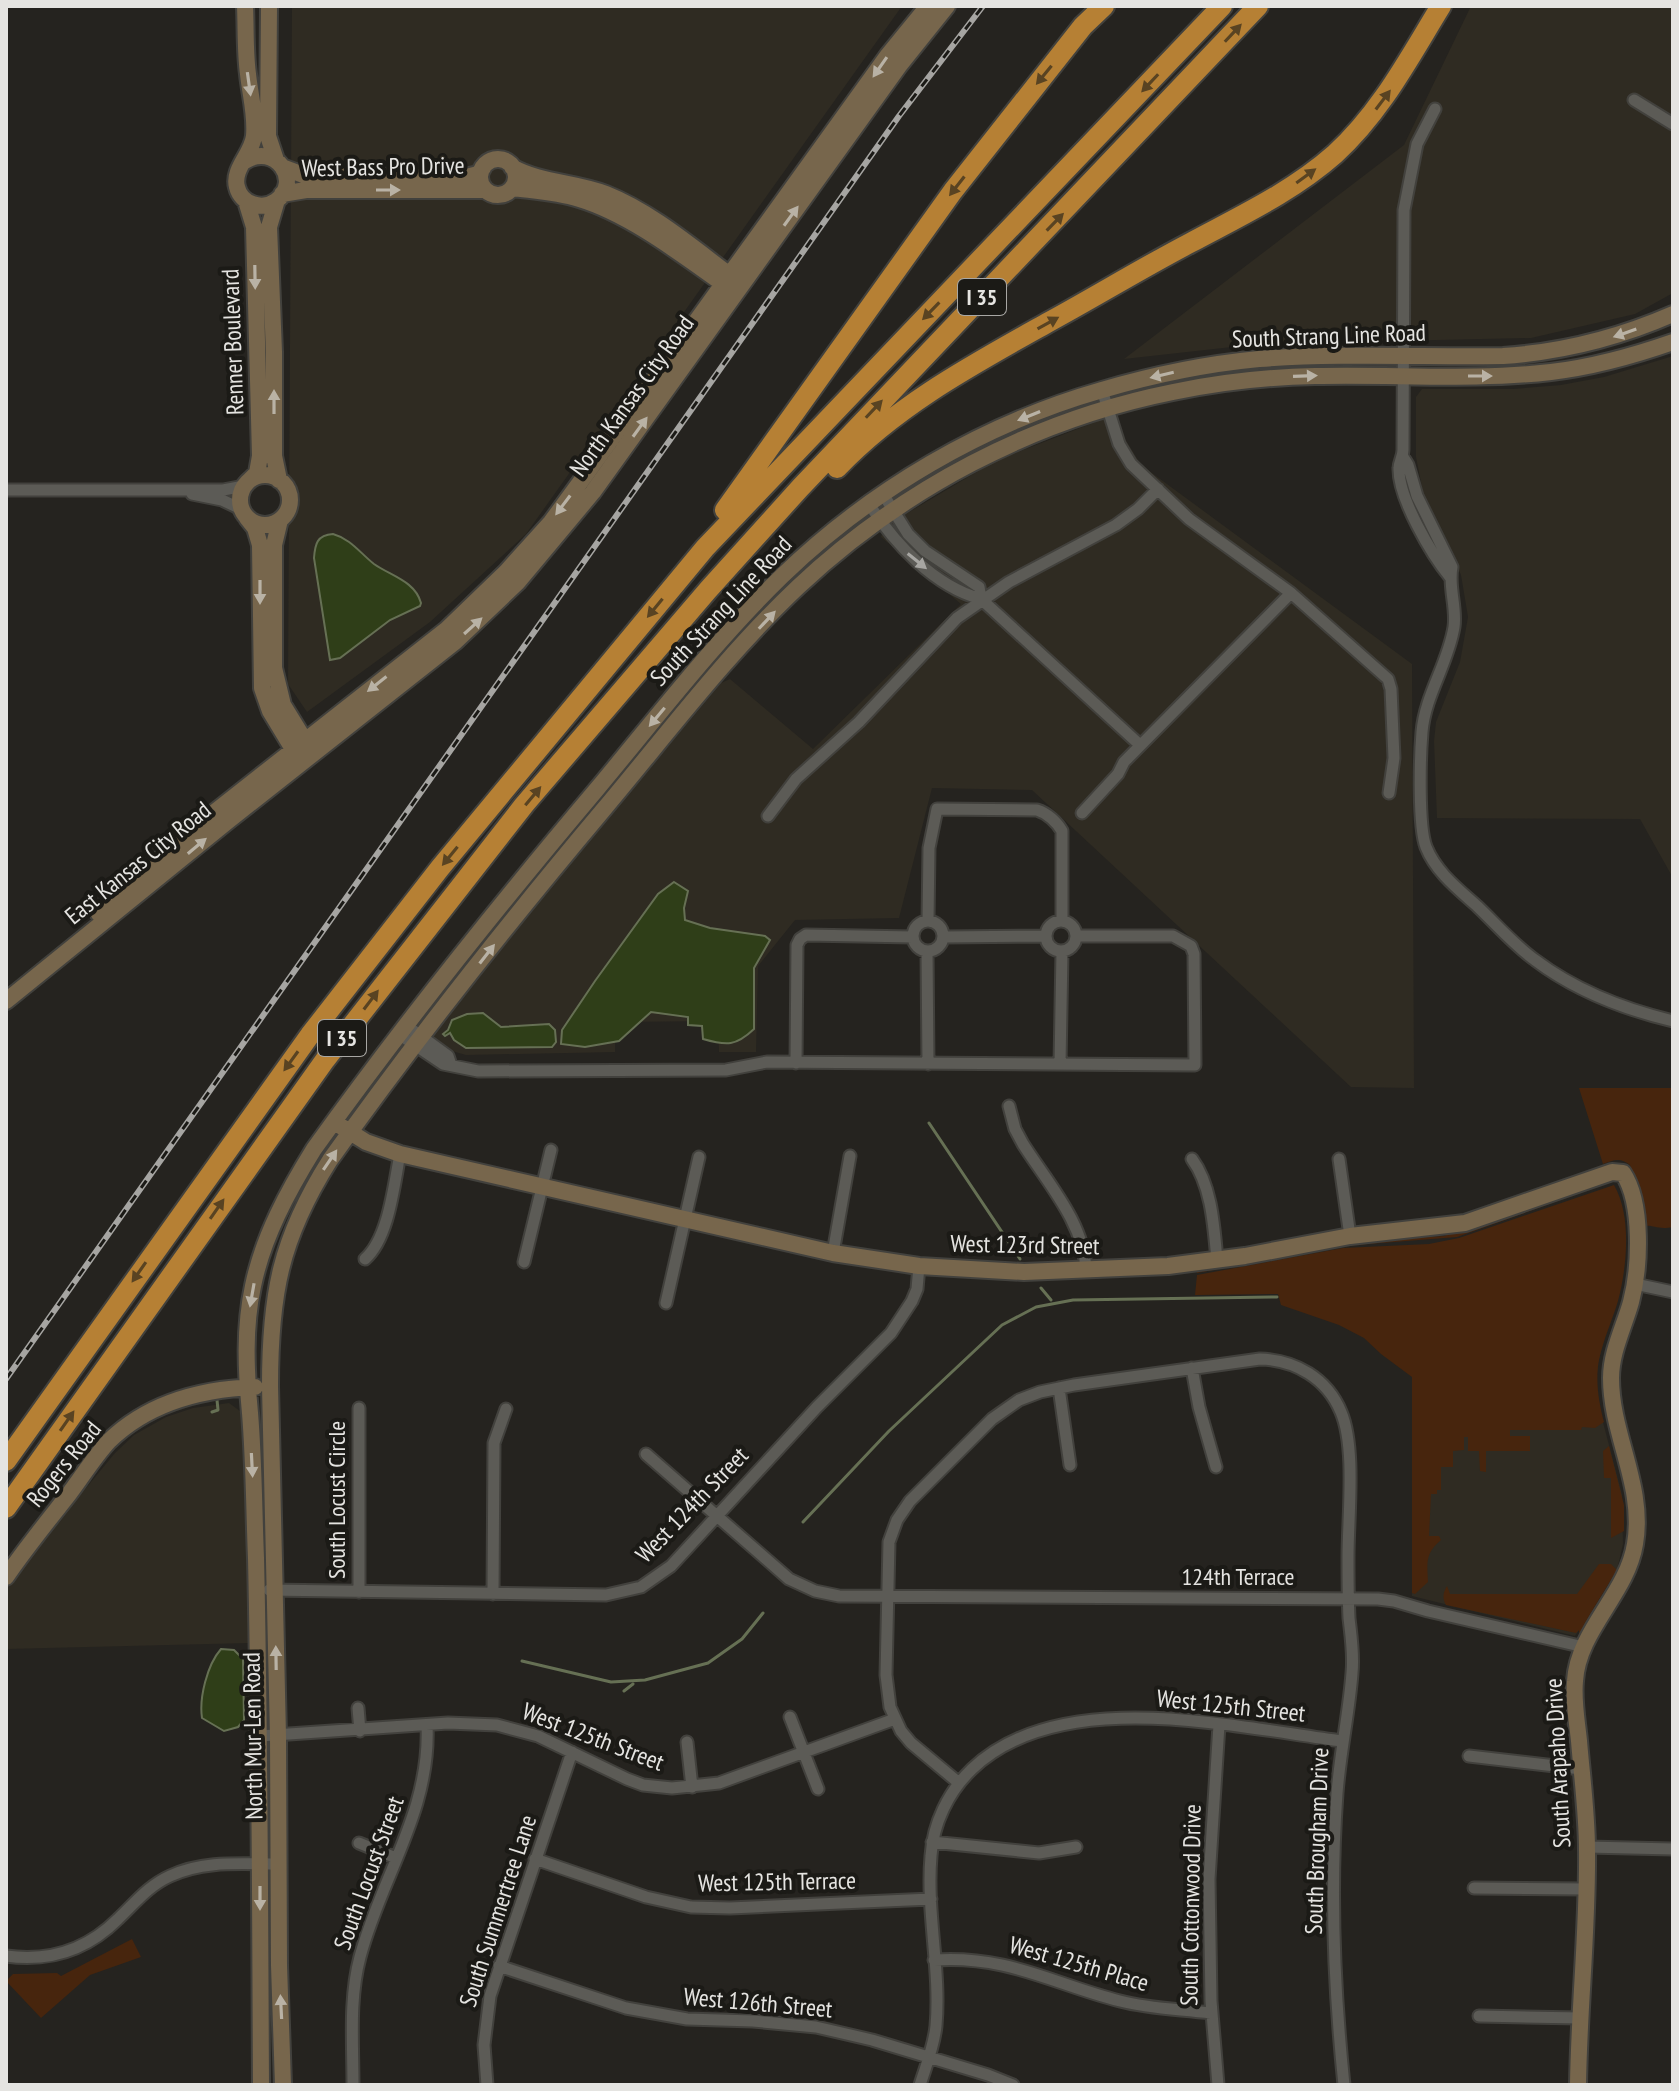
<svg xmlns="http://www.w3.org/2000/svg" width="1679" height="2091" font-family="'PT Sans Narrow',sans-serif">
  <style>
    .built { fill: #2f2b22 }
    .green { fill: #47250d }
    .water { fill: #2f3e18; stroke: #667054; stroke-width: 2 }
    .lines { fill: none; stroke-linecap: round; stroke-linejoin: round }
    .stream { stroke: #667054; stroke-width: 3 }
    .street-casing { stroke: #42413d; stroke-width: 15 }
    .secondary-casing { stroke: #42413d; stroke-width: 20 }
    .highway-casing { stroke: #42413d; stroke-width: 24 }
    .street { stroke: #5c5b56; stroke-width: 11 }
    .secondary { stroke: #77664c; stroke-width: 16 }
    .highway { stroke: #b68034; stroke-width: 20 }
    .rail-casing { stroke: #a6a5a2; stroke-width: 6 }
    .rail { stroke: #1b1a16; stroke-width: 3; stroke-dasharray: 9; stroke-linecap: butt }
    .oneway { fill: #594322 }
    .oneway2 { fill: #b9b2a5 }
    .oneway3 { fill: #a7a6a2 }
    .labels { text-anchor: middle; stroke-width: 8; stroke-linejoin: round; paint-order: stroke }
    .shield { fill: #1b1a16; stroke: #a8a7a4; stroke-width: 2 }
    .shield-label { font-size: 22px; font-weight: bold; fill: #e5e4e1 }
    .street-label { font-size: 24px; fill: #e5e4e1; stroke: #1b1a16 }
  </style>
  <rect width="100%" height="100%" fill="#25231f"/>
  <path class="built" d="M292,6h610l-376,528 -96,88 -123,90 -19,-28z
    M1471,6h202v287l-38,21 -104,24 -272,6 -135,15 280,-214z
    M1673,356v522l-33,-59 -203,-1 -3,-77 2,-19 24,-60 8,-45 -7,-42 -37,-78 -8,-40v-60l6,-8h91l48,-4 43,-8z
    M1111,416l30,49 271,199 2,424 -63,-1 -319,-297 -100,-2 -33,130 -104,2 -37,46 -2,86h-37l-1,-31 -103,1v30l-149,3 -39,-11 128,-163 166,-198 9,-4 83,70 148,-145 -80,-67 3,-10 111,-66z
    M1413,1321l191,19 -6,23 -2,23 3,21 23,88 1,49 -6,26 -42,66 -163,-40z
    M229,1403l11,8 2,6 8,226 -244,6v-61l17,-24 92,-111 19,-18 32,-18 27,-9z"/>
  <path class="green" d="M1579,1088h94v139c-15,3 -19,-2 -29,-1l-14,-61c-10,-8 -16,-5 -27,-1z
    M1609,1180l5,1 -157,56 -114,9 -146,27v-3l158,-28 89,-6z
    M1614,1185c18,31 13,82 4,116 -6,20 -15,39 -19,59 -4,21 0,43 5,62l-9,6 -13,-1 -1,3h-71v6h20v15h-44v21l-6,-1 -1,-20h-11v-14h-4v13l-11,1v16h-12v23h-4v4h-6l-2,42h10l2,4c-16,13 -14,23 -13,42l-13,12 -3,-1v-216l-31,-23 -17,-16 -25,-13 -58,-20 -3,-11 -83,1 2,-20 146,-27 86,-4 30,-6z
    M1609,1446l15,59v26l-13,7v-60h-7l-1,-27z
    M1599,1564h12l6,6 -35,57 35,-55v3l-38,59v-4l-3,3 -130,-28c-4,-7 -3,-12 1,-19l3,8h127z
    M132,1939l9,18 -51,18 -49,43 -35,-37 7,-7 44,-1 4,3z"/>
  <path class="water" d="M333,534c18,5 27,19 41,30 17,12 41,17 47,39l-1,3 -30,14 -50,38 -10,2 -16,-102c1,-14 3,-23 19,-24z
    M674,882l14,9 -4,17 1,12 25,8 55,8 5,4 -16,28v61c-18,17 -27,17 -51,10l-1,-13 -14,-1v-8l-37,-5 -32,29 -34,6 -24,-3 1,-14 33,-49 63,-87z
    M483,1013l18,14 48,-3 6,6 1,12 -4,5 -86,1 -12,-8 -4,-7 -5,3 -2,-2 5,-4 4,-10 15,-6z
    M221,1649l13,1 9,9 1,61 -6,7 -14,4 -22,-13c-3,-20 5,-53 19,-69z"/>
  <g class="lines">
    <path class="stream" d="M929,1123l91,136
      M1041,1288l10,12
      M212,1412l6,-2 -1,-10
      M803,1522l86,-91 113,-106 34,-18 37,-7 204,-3
      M522,1661l89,21 34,-2 63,-17 34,-24 21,-26
      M624,1691l9,-7"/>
    <g class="street-casing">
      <path id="street" d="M1634,100l39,24
        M1435,109l-18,35 -13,66 -1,240c0,7 -4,12 -4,18 -1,30 33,87 51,109
        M1102,390l17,54 12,20 58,55 102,74 97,86 3,10 3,69 -5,35
        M1403,457l5,8 9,31 35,71c-4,20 5,40 2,60 -6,37 -29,68 -32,105 -2,24 -4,94 4,115 10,25 32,42 51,59 19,18 37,39 58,54 41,31 88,49 138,61
        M6,490h217l21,-4
        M192,494l30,6 19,9
        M883,494l25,40 17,17 54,36 2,12
        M869,504c26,40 65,82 112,95l159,146
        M1082,813l36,-39 6,-12 167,-169
        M768,816l28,-37 63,-57 98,-104 52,-36 107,-57 22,-16 20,-20
        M1046 936a15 15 0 1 1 30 0a15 15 0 1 1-30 0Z
        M913 936a15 15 0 1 1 30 0a15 15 0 1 1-30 0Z
        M928,921l1,-73 8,-39 100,1c10,3 20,12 25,21v90
        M943,937l103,-1
        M927,951l1,113
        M407,1026l41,30 3,9
        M400,1035l43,29 35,7 248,-1 41,-8 428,3 -1,-111 -3,-8 -18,-10h-96
        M796,1063l1,-118 3,-6 6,-4 107,2
        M1060,1064l2,-112
        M1009,1106l6,23 8,15c24,38 62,80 63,127
        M1192,1159c20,27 22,69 25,101
        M1339,1159l11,77
        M833,1253l17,-97
        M365,1259c24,-21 29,-75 35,-105
        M524,1262l27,-112
        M1635,1284l38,8
        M666,1303l33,-146
        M1192,1368l7,39 17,60
        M1059,1388l11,77
        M359,1408v184
        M646,1454l143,125 26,12 24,5 539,3 16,2 34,10 156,36
        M269,1590l337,5 35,-8 30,-21 146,-159 74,-74 21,-32 5,-12 2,-23
        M493,1594l1,-151 12,-34
        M358,1708l2,23
        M790,1717l28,72
        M260,1736l188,-13 49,2 41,11 89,43 16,6 29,3 47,-5 176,-64
        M687,1742l5,45
        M1469,1756l112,13
        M959,1783l-48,-40 -10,-12 -11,-24 -4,-32 3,-133 8,-22 13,-19 82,-82 27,-19 21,-8 34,-7 186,-26c35,1 67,19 81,53 15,35 7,105 7,145 0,20 0,41 1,61 2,18 5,36 3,55 -3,40 -12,80 -15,120 -7,97 -3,196 7,292
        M932,1842l107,11 37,-6
        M359,1843l37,15
        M1587,1847l86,2
        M535,1859l111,38 45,10 39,1 201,-9
        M1474,1888l112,1
        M6,1956c43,6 81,-6 112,-37 17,-16 30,-33 52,-43 34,-16 71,-12 109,-12
        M934,1960c74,-5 119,24 186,41 30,8 60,8 91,12
        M499,1966l127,42 61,11 66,2 63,6 56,13 116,35 25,10
        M1479,2016l101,2
        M353,2085c0,-42 -4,-87 7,-128 21,-80 71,-146 67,-232
        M487,2085l-3,-40 6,-49 82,-244
        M920,2085c6,-19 14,-39 16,-59 5,-56 -10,-114 -5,-170 2,-32 17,-64 41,-87 88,-84 261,-42 370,-28
        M1218,2085l-7,-84 -2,-122 10,-154"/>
    </g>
    <g class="secondary-casing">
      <path id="secondary" d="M269,6l-1,130 8,24
        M480 177a18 18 0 1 1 36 0a18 18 0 1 1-36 0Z
        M245,161c30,-19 58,20 31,40 -14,10 -35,3 -39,-14 -5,-18 15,-33 17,-51 2,-21 -4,-42 -6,-62 -3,-22 -2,-45 -3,-68
        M282,167l24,9 160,1 12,-3 5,-6
        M512,167c28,16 63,15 94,27 48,19 92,58 133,88
        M512,188c23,3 45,4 67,11 53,16 107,59 153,91
        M282,194l24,-4h179
        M277,200l-8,27 5,125v104l5,24
        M246,201l8,26 6,229 -3,17 -7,7
        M240 500a25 25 0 1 1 50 0a25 25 0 1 1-50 0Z
        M247,518l8,10 5,17 2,143 8,23 29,48
        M280,520l-6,25v123l9,37 27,44
        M99,914l103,-92 245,-193 59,-57 45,-50 30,-41 307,-426 40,-49
        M6,1001l222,-180 227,-179 63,-60 75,-90 306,-426 48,-60
        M342,1127l24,15 34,12 433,99 86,13 105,6 144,-6 77,-10 105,-20 115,-13 147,-51 11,1c20,30 17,95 8,129 -7,25 -20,50 -20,76 0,57 34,108 24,166 -8,50 -57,86 -60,137 -2,20 2,40 4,60 3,36 8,73 8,109 1,78 -8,157 -9,235
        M6,1577c19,-28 41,-55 63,-83 13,-17 25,-37 40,-53 40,-39 92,-52 146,-54
        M261,2085c-1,-176 -1,-351 -5,-527 -2,-48 -2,-97 -6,-145 -4,-42 -6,-85 3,-127 10,-49 35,-95 61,-137 89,-124 185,-244 283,-360 60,-72 118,-148 185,-213 89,-86 201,-152 320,-186 51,-15 104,-26 157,-31 81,-6 163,-2 244,-3 60,-4 115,-18 170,-42
        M283,2085l-4,-120 -1,-229 -8,-350c0,-91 10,-147 60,-226 86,-121 179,-238 274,-351 63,-75 123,-155 194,-222 104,-98 235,-167 375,-195 47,-10 94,-15 142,-16 79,-2 158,5 236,-4 42,-5 82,-16 122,-30"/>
    </g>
    <g class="highway-casing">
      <path id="highway" d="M837,468c60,-63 135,-103 210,-145 48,-26 95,-55 143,-80 50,-27 102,-51 145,-89 46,-42 74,-96 106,-148
        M725,510l228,-319 130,-165 21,-20
        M6,1461l304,-426 130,-167 265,-320 517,-542
        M6,1508l319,-448 199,-255 184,-215 92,-102 458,-482"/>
    </g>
    <use href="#street" class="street"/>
    <use href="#secondary" class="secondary"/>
    <use href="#highway" class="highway"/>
    <g class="rail-casing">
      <path id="rail" d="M6,1379l893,-1263 84,-110"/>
    </g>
    <use href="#rail" class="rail"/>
  </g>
  <defs><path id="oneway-solid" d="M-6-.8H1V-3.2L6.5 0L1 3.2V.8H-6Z" transform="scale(2)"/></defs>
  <g class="oneway">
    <use href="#oneway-solid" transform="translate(1233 33) rotate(-47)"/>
    <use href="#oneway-solid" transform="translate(1044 75) rotate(129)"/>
    <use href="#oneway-solid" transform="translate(1150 83) rotate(133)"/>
    <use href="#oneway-solid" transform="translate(1383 100) rotate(-53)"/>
    <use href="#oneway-solid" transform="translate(1306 176) rotate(-36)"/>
    <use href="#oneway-solid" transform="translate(957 186) rotate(128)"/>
    <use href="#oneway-solid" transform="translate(1055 222) rotate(-46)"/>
    <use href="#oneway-solid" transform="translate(931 311) rotate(134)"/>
    <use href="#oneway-solid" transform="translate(1048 323) rotate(-29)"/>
    <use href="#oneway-solid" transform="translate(874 409) rotate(-47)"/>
    <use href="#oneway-solid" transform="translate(655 608) rotate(129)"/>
    <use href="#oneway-solid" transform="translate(533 796) rotate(-50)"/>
    <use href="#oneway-solid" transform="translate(450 856) rotate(129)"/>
    <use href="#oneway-solid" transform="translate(371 1000) rotate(-53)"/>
    <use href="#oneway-solid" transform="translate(291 1061) rotate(126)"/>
    <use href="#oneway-solid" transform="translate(217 1209) rotate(-55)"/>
    <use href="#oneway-solid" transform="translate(139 1272) rotate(125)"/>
    <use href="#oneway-solid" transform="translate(67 1421) rotate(-55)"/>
  </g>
  <g class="oneway2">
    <use href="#oneway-solid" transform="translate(880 67) rotate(125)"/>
    <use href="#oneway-solid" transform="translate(249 84) rotate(82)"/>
    <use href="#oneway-solid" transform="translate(388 190)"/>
    <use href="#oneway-solid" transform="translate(791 216) rotate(-54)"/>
    <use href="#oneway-solid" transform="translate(255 277) rotate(89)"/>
    <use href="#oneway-solid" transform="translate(1625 333) rotate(161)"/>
    <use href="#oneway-solid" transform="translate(1162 375) rotate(167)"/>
    <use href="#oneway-solid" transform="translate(1305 376) rotate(-2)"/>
    <use href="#oneway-solid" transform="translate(1480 376)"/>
    <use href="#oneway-solid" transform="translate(274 402) rotate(-90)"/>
    <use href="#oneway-solid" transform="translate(1029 416) rotate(158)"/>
    <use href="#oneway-solid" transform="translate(640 427) rotate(-54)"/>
    <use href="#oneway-solid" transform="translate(563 505) rotate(127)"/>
    <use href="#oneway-solid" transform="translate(260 592) rotate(90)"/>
    <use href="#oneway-solid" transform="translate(767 620) rotate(-47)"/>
    <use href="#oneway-solid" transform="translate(473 626) rotate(-42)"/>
    <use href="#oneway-solid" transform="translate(377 684) rotate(142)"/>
    <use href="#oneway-solid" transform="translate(657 717) rotate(130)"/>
    <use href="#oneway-solid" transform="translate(197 846) rotate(-40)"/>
    <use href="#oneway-solid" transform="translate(487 954) rotate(-52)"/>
    <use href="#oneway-solid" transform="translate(330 1160) rotate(-56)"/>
    <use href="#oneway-solid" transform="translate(252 1295) rotate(100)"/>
    <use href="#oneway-solid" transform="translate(252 1465) rotate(87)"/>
    <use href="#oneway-solid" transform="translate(276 1658) rotate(-91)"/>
    <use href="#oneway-solid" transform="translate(260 1898) rotate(90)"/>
    <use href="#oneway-solid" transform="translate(281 2007) rotate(-93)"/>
  </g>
  <use class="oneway3" href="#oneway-solid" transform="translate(917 561) rotate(39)"/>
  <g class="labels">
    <g class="shield">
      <rect x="958" y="279" width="48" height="36" rx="6"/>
      <rect x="318" y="1020" width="48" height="36" rx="6"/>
    </g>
    <g class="shield-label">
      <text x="982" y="305">I 35</text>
      <text x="342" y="1046">I 35</text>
    </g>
    <g class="street-label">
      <text transform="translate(383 167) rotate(-1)" y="8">West Bass Pro Drive</text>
      <text transform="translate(1329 336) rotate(-2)" y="8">South Strang Line Road</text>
      <text transform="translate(233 342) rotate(-92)" y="8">Renner Boulevard</text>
      <text transform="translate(632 396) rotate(-54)" y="8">North Kansas City Road</text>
      <text transform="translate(721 611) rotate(-47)" y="8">South Strang Line Road</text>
      <text transform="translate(138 863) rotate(-39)" y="8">East Kansas City Road</text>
      <text transform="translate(1025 1245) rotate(1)" y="8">West 123rd Street</text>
      <text transform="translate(64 1464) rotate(-51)" y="8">Rogers Road</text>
      <text transform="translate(337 1500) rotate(-90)" y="8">South Locust Circle</text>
      <text transform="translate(692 1505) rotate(-46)" y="8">West 124th Street</text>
      <text x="1238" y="1585">124th Terrace</text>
      <text transform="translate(1231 1706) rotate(6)" y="8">West 125th Street</text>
      <text transform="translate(253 1736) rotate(-91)" y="8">North Mur-Len Road</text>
      <text transform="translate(593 1737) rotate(21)" y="8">West 125th Street</text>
      <text transform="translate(1558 1763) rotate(-93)" y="8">South Arapaho Drive</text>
      <text transform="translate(1317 1841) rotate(-88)" y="8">South Brougham Drive</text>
      <text transform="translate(369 1873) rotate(-70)" y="8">South Locust Street</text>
      <text transform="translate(777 1882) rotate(-1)" y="8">West 125th Terrace</text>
      <text transform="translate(1191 1905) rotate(-89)" y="8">South Cottonwood Drive</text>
      <text transform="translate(498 1911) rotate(-72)" y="8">South Summertree Lane</text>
      <text transform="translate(1079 1964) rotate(16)" y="8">West 125th Place</text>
      <text transform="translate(758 2003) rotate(5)" y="8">West 126th Street</text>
    </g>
  </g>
  <rect width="1679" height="2091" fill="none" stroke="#e5e4e1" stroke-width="16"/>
</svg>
